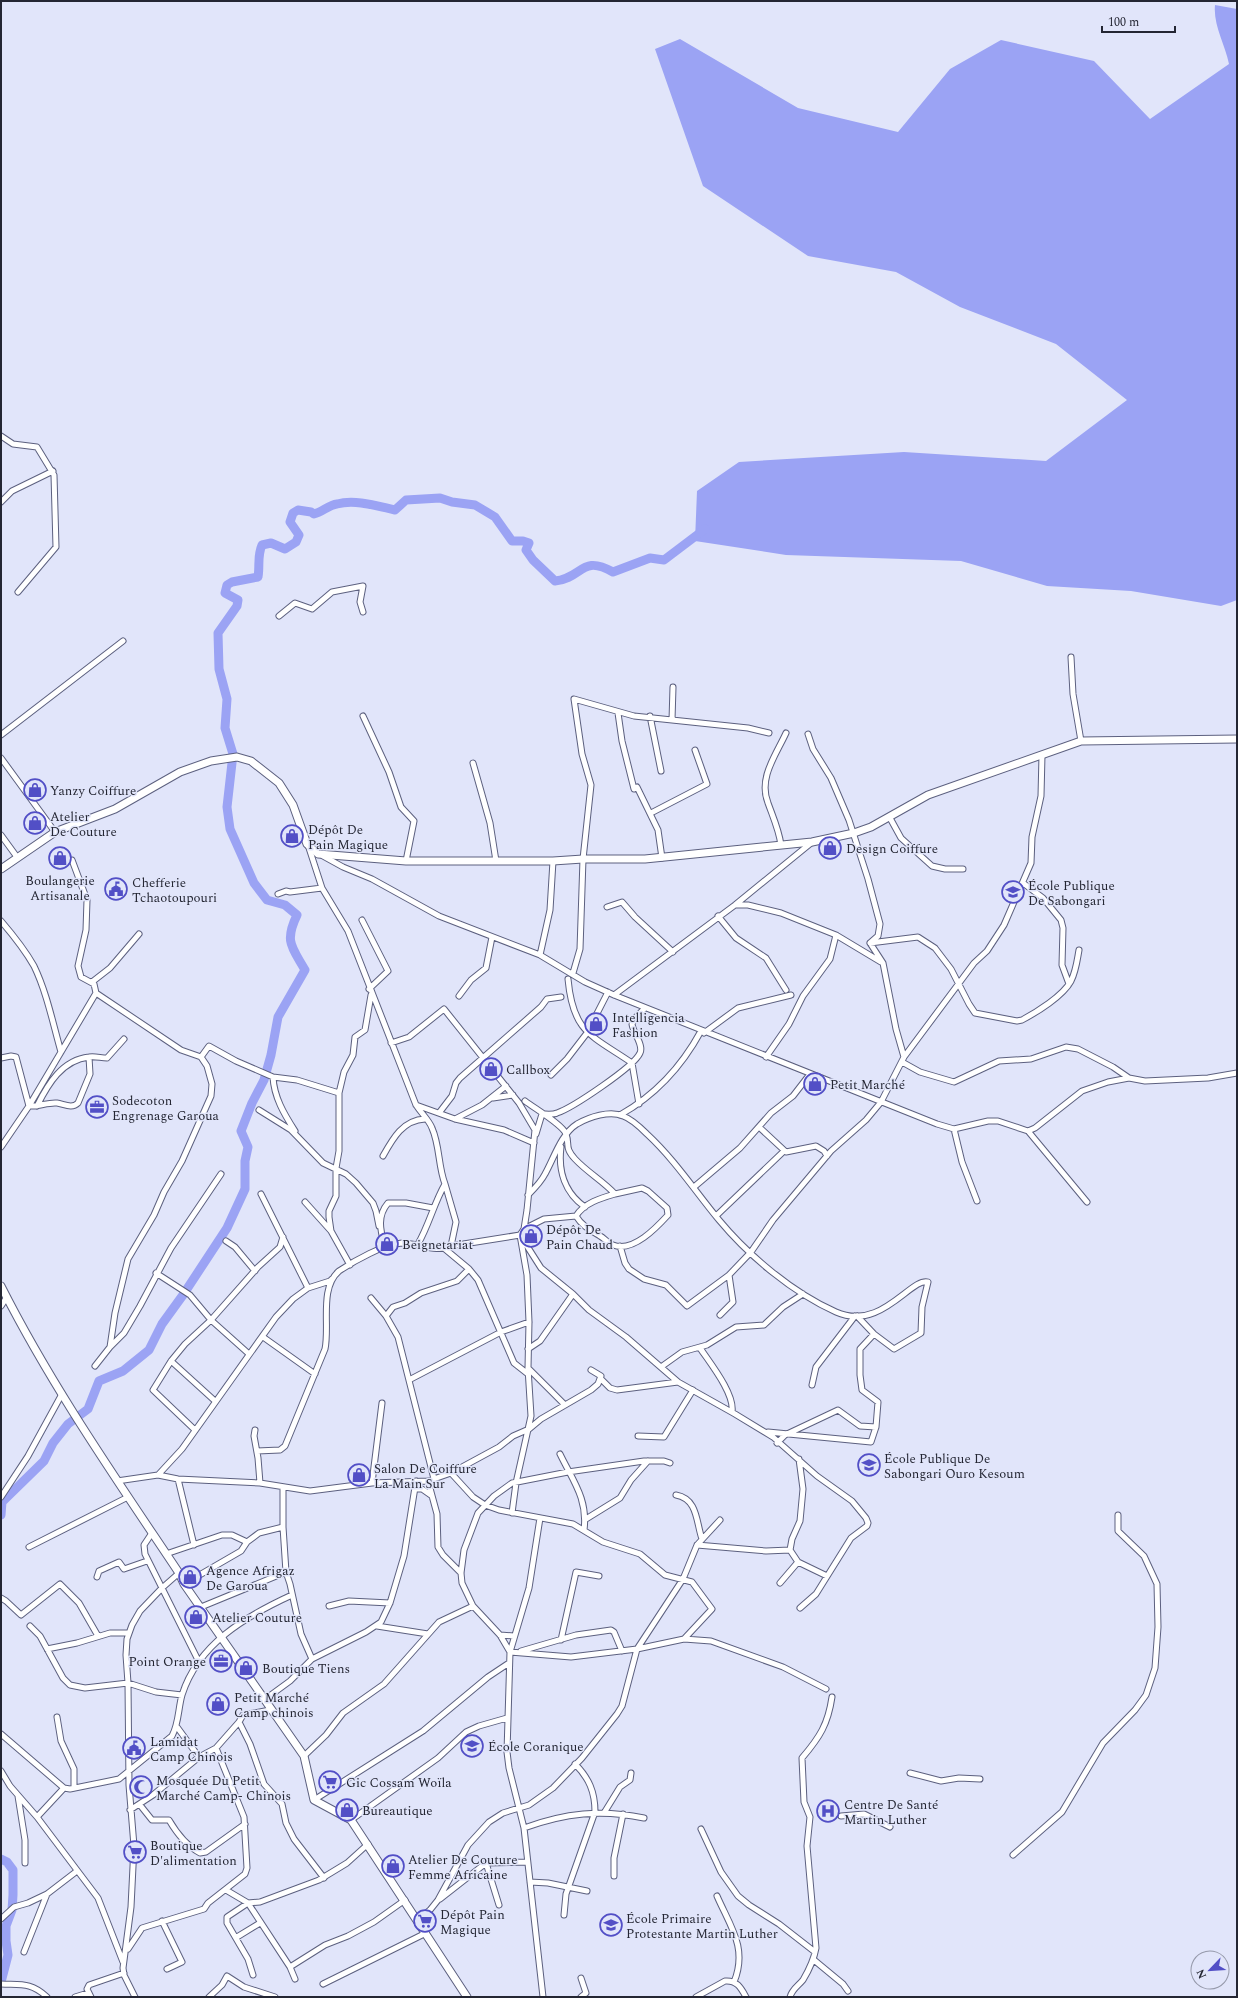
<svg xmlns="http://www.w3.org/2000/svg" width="1238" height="1998" font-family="Spectral,serif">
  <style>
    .water { fill: #9ba3f4 }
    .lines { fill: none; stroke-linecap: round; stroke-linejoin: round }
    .river { stroke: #9ba3f4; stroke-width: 9 }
    .street-casing { stroke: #5c607f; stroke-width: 7 }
    .secondary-casing { stroke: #5c607f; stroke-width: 9 }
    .street { stroke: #fff; stroke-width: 5 }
    .secondary { stroke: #fff; stroke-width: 7 }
    .labels { text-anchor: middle; stroke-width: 3; stroke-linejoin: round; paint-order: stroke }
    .poi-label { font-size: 13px; fill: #242633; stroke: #e1e5fa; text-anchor: start }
  </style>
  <rect width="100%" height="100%" fill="#e1e5fa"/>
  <path class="water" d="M1215,5l22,4v591l-16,6 -90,-15 -84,-5 -86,-25 -175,-6 -91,-14 2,-50 42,-29 165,-10 142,9 81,-61 -71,-56 -96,-37 -64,-35 -88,-16 -105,-70 -48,-137 25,-10 118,69 100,24 52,-63 51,-29 93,21 56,58 79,-55c-4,-20 -16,-39 -14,-59z"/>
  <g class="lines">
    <path class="river" d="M1,1515l1,-13 42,-41 9,-18 15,-19 20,-15 11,-28 24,-10 26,-21 13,-26 21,-29 44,-67 18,-39v-28l3,-14 -7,-16 11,-28 12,-23 7,-25 7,-38 27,-47c-13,-23 -21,-28 -8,-55l-12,-10 -18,-5 -13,-17 -24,-54 -3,-22 6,-53 -8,-26 2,-29 -8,-30 -1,-36 19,-27 1,-6 -13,-7 2,-8 5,-3 26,-5c2,-11 -1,-21 4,-32l9,-2 14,6 11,-7 3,-7 -9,-13 3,-9 5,-3 13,2 3,2c8,-2 15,-9 23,-10 18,-5 40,2 58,6l11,-10 34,-2 12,4 23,3 20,12 17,24h11l6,2 -3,7 7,10 22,21c28,-3 26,-27 58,-9l37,-14 14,2 41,-31
      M1,1859l6,3 6,8v25l-1,15 -6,16v15l2,14 -7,27"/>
    <g class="street-casing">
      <path id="street" d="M1,436l12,8 24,3 17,28 2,72 -38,45
        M1,502l11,-11 41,-20
        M279,616l16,-13 17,6 20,-17 31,-6 -3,16 3,10
        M1071,657l2,37 8,47
        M618,713l4,28 12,48
        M363,716l26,56 12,35 13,14 -8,40
        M650,716l11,55
        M672,720l1,-33
        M808,734l5,15 18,29 18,42 19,59 12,45 -2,12 -8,7
        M1,735l122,-94
        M1,758l54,74
        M473,763l17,60 6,38
        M637,787l21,43 4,28
        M651,813l56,-29 -12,-34
        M890,818l11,20 31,28 13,3h18
        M1,835l16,22
        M781,845c-2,-15 -8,-28 -13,-42 -10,-25 8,-48 18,-70
        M309,848l13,40 26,43 68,174c5,8 13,15 16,23 8,18 6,38 13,56 -11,19 -16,41 -27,60
        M323,856l20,11 29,12 67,37 101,39 45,27 29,13 323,129 17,5 34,-8h10l30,10 7,-3 47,-37 26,-9 21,-4 16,3 63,-3 29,-5
        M1023,883l20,15 18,22 2,8 -1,37 7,19
        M278,894l8,-3 4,1 32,-4
        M735,905h13l33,8 55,22 45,27
        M607,907l15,-5 13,15 38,35
        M718,916l18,22 30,20 20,32
        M362,920l26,51 -19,18
        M1,921c12,14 24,29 33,45 13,27 19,58 27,86
        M870,943l48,-6 17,11 16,21 18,35 6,9 42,8 5,-1c15,-8 41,-24 49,-39 5,-10 6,-20 8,-31
        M540,955l10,-45 3,-49
        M573,973l7,-24 3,-90 8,-74 -9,-31 -8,-55 60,17 114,12 21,5
        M568,979c5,54 23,56 64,84l7,41
        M92,982l18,-14 29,-34
        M96,993l85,57 20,7 8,-11 27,15 37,16 24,3 42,13
        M614,995l121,-90 76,-62
        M459,996l12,-16 15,-12 6,-31
        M704,1033l34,-25 53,-13
        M391,1043l18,-6 35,-28 75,94 16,27 -8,80 -3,19 -4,6 7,40 2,47 -1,46 3,48 -15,67 -4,30
        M766,1057l23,-33 14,-28 27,-37 6,-24
        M904,1057l70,-94 13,-12 17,-26 27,-62 1,-26 9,-41 1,-41
        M1,1058l10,-2 5,1 13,49c9,1 19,-4 28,-3 7,1 15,6 21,0l12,-29 -1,-17
        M902,1062l18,10 34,10 45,-21 32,-2 35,-12 12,2 35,18 16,11
        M551,1075l16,-16 20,-26 21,-41
        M273,1077c1,20 11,37 22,54
        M493,1098l20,-3
        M525,1101c9,7 38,24 41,33 4,11 -2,13 9,25 12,13 28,22 40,35l27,-6 6,3 19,17 1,7c-11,12 -35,38 -55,30 -5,-2 -9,-7 -13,-9 -10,-6 -18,-10 -24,-20
        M416,1105l39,14 49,11 30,13
        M37,1106c11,-22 25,-46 52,-49 6,-1 12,1 18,1l17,-19
        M259,1110l32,20 32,33 23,11 10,9 17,20 3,8 3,15
        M439,1113l13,-17 4,-13 4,-5 81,-71 6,-8 14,-2
        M620,1115c34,-19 62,-49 81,-84
        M455,1119l27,-14 24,-19
        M759,1127l27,25 30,-6 8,5 3,5
        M954,1129l8,33 15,39
        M1028,1131l59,71
        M536,1134l6,-20c4,0 11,1 15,-1 15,-5 77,-46 83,-60 4,-8 -7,-20 -8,-29l3,-6 10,-10
        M1,1147l28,-41 67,-113 -2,-9 -13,-7 -3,-11 8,-36 1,-30 -15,-40
        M561,1147c-3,24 4,46 24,60
        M383,1156c10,-18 20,-36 42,-37
        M445,1184l11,38 -5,24
        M694,1187l46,-39 31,-35 22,-17 17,-22
        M261,1194l47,94
        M528,1195c6,-6 13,-13 17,-21 9,-16 16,-40 32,-50 12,-7 33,-14 46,-8 9,3 18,12 24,18 28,26 48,57 72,86 30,36 74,73 117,92 45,20 75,-35 92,-30l-6,25 -1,26 -27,16 -20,-15 -17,-18
        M305,1202l26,29
        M576,1216c8,-13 25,-18 39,-22
        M716,1216l68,-65
        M524,1229l20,-10 32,-3
        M226,1241l9,6 20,24
        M620,1246l5,17 4,6 15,10 22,6 21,21 42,-31
        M385,1248c-4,-16 -9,-31 3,-45h18l27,5
        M445,1249l24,20 9,11 36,83 14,11
        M350,1265l-19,-34 -2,-14v-6l7,-15v-28l3,-17v-58l5,-21 9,-17 2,-18 10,-7 6,-35
        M156,1273l34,22 21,25 38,34
        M371,1298l15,18 12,21 36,142
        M1,1306l6,-9
        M720,1315l13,-13 -4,-27 22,-23 22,-32 58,-69 35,-31 15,-18 23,-45 -8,-28 -13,-66 -13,-20
        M386,1316l7,-9 12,-4 16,-10 36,-12 12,-12
        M263,1337l52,37
        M110,1347l14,-14 16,-27 31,-58 50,-74
        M700,1348c10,15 35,46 32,64
        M528,1349l12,-8 33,-47
        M171,1361l44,40
        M95,1366l15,-19 5,-34 13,-54 26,-44 10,-23 18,-31 29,-65 1,-12 -5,-18 -6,-9
        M661,1367l21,-15 25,-7 29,-18 28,-2 19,-18 20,-13
        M528,1368l37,37
        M601,1379l9,9 7,2 61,-8
        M409,1380l92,-48 28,-10
        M812,1385l4,-18 39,-51
        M195,1430l-42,-40 18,-29 14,-17 26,-24 47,-53 22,-20 3,-10
        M255,1430l-1,6 4,22 2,25
        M768,1432l103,10 5,-15 2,-25 -16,-12 -2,-15v-26l14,-15
        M638,1436l26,1 29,-47
        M777,1443l8,-8 53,-25 22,16 16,1
        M257,1451l23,-1 5,-4 40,-97c5,-23 -6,-61 14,-78 15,-10 45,-27 63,-28 16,0 35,10 49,3l69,-11 21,33 32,26 16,16 37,27 52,45 57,32 38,23 44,39 35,25 14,17 2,5 -1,3 -16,12 -35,56 -16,14
        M560,1454c13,27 28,45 24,76
        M799,1459l4,30 -3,32 -8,18 -2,11 8,12 29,14
        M451,1473l22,24 12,8 14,5 74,14 30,18 37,12 25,21 27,7 20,27 -28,30
        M158,1475l24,-26 94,-132 17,-18 15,-11 22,-7 2,-2
        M178,1479l16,66
        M117,1481l41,-6 20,4 82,4 50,8 62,-8 56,-2 23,-8 48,-26 14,-11 16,-7 12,-10 50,-29 7,-6 3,-8 -10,-6
        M428,1481l9,33 1,33 5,8 18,18
        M372,1483l10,-80
        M283,1488v39l3,45 4,12 11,50 11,25
        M415,1489h7l10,7
        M676,1495c22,4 20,27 26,44
        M1,1497l27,-41 34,-62
        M540,1518l-11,70 -19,64 -3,100 2,16 15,60 19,169
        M586,1519l34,-21 11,-18 17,-19
        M152,1533l-8,12 1,9 54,108
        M697,1545l69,6 24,-1
        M29,1547l99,-50
        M166,1554l56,-19h10l15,7
        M97,1577l2,-6 20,-9 5,7 23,-8
        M780,1583l18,-21
        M184,1584l57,-33 6,-9 12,-9 24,-6
        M1,1598l5,3 15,14 39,-31 19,19 19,33
        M329,1606l20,-5 41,2
        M201,1607l85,-35
        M30,1626l10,10 23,42 7,7 15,3 43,-5 28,9 26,3
        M377,1626l51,8
        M500,1635l14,1
        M561,1640l15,-68 23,4
        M47,1649l30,-6 33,-10h19
        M521,1651l55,-16 35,-5 3,2 8,19
        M510,1652l-10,-17 -27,-29 -11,-23 -1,-10 3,-23 14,-37 16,-17 18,-13 56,-11 76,-11h20l6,2
        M510,1652l61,5 66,-8 47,-10 27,2 72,26 43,22
        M264,1700l26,-19 22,-22 54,-27 15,-10 9,-19 14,-47 12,-75
        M57,1717l4,24 13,28v19
        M239,1722l11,22 14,40 18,20 4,19 8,16 30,39
        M177,1727l22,30
        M1,1734l63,54 6,1 49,-10 53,-43c7,-13 6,-27 10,-41 16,-51 64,-79 110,-100
        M304,1756l22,-21 17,-22 41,-29 55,-62 34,-16
        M1,1771l9,15 27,31 61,81 25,64
        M910,1773l31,8 18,-3 21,1
        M18,1796l7,44v23
        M314,1800l109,-69 65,-54 21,-14
        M140,1805l12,15h17c7,12 18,26 31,33l6,-1 39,-28
        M130,1810l23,-15 46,-38 17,-9 23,-26 4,-7 27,-5
        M604,1813l16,-26 10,-7 1,-7
        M841,1816l23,-2 26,13
        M37,1817l27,-29
        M351,1820l87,-62 28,-26 13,-6 28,-8
        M524,1828c41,-15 77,-19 120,-10
        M701,1829l20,43 17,24 11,9 30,19 36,28
        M1013,1855l49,-43 41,-69 32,-33 11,-15 9,-27 3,-41 -1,-43 -13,-28 -26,-25v-16
        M486,1863l13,42
        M614,1876v-18l9,-44
        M530,1882l18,1 39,8
        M226,1890l22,13 42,64 5,12
        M717,1896c13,30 31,52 17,86
        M440,1899l46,-36 41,-1
        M564,1915l2,-21 29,-82c0,-20 -6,-34 -20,-48
        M1,1919l13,-12 14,-4 19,-9 30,-23
        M418,1920l12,-10 8,-10 30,-55 21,-23 14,-9 26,-8 24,-17 29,-30 35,-44 5,-8 15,-57 46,-70 14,-34 23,-25
        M162,1921l20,41 -15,7
        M237,1937l23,-14
        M128,1949l14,-21 62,-19 4,-6 37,-29 2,-6 -3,-51 -28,-69
        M24,1952l23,-58
        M814,1960l29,24 5,7
        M290,1967l35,-22 23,-9 26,-14 31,-22
        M253,1975l-5,-16 -21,-36v-6l21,-14 12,-1 59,-22 28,-17 21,-19
        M1,1984c20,1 30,-2 46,13
        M323,1984l103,-51
        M75,1997l13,-4
        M91,1997l-4,-8 2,-4 35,-12
        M135,1997l-11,-22 -1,-7 8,-61 3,-61 -5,-61 -1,-102 -2,-28 1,-16 5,-14 8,-14 22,-23 17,-15
        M209,1997l13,-12 5,-9 17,11 31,10
        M581,1997l5,-4 -5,-15
        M696,1997l29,-16c12,-1 16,7 21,16
        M790,1997c2,-8 8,-11 13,-17 6,-10 11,-21 13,-32l-9,-102 3,-29 -6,-15 -2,-44c18,-21 26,-34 30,-61"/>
    </g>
    <g class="secondary-casing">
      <path id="secondary" d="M1,869l54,-37 60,-23 65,-37 31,-11 26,-4 14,4 28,22 14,22 14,39 11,10 88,7h147l30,-2h62l167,-17 42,-9 17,-6 57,-32 153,-54 156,-2
        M1,1286c51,101 116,194 178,287l5,11 120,172 10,44 37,20 116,177"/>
    </g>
    <use href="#street" class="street"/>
    <use href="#secondary" class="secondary"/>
  </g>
  <defs>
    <g id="shop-ring" transform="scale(1.15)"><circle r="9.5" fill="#e1e5fa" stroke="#524fc6" stroke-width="1.5"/><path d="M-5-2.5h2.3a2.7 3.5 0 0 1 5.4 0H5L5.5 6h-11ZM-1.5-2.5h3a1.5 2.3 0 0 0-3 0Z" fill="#524fc6"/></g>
    <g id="civic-ring" transform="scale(1.15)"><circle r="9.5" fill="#e1e5fa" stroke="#524fc6" stroke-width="1.5"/><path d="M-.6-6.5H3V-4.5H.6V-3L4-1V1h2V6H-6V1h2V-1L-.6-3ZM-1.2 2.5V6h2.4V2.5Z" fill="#524fc6"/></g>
    <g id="school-ring" transform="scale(1.15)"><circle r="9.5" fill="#e1e5fa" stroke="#524fc6" stroke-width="1.5"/><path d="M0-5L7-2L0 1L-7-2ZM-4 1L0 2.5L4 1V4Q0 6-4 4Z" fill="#524fc6"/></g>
    <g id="office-ring" transform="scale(1.15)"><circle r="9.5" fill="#e1e5fa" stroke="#524fc6" stroke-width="1.5"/><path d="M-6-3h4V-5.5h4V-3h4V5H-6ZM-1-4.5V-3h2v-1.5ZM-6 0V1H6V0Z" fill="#524fc6"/></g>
    <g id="supermarket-ring" transform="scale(1.15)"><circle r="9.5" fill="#e1e5fa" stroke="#524fc6" stroke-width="1.5"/><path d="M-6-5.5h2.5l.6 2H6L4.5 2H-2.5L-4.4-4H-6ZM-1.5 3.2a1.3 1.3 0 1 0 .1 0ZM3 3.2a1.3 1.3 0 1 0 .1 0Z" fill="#524fc6"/></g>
    <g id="mosque-ring" transform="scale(1.15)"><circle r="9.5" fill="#e1e5fa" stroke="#524fc6" stroke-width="1.5"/><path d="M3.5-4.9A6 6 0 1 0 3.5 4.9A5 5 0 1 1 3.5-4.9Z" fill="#524fc6"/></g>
    <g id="hospital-ring" transform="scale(1.15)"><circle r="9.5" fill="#e1e5fa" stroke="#524fc6" stroke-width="1.5"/><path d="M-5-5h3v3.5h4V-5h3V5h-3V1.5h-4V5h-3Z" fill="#524fc6"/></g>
  </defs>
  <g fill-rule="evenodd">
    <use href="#shop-ring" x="35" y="790"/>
    <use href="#shop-ring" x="35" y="823"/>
    <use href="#shop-ring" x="292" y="836"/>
    <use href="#shop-ring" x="830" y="848"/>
    <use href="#shop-ring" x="60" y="858"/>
    <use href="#civic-ring" x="116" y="889"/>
    <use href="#school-ring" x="1013" y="892"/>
    <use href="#shop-ring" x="596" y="1024"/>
    <use href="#shop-ring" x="491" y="1069"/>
    <use href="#shop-ring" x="815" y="1084"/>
    <use href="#office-ring" x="97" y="1107"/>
    <use href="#shop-ring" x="531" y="1236"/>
    <use href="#shop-ring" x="387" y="1244"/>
    <use href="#school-ring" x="869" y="1465"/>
    <use href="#shop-ring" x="359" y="1475"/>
    <use href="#shop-ring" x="190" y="1577"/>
    <use href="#shop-ring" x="196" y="1617"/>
    <use href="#office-ring" x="221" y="1661"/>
    <use href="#shop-ring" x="246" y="1668"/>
    <use href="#shop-ring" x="218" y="1704"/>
    <use href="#school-ring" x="472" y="1746"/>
    <use href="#civic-ring" x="134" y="1748"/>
    <use href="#supermarket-ring" x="330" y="1782"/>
    <use href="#mosque-ring" x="141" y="1787"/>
    <use href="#shop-ring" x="347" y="1810"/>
    <use href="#hospital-ring" x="828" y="1811"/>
    <use href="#supermarket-ring" x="135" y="1852"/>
    <use href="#shop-ring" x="393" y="1866"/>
    <use href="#supermarket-ring" x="425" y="1921"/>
    <use href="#school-ring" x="611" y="1925"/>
  </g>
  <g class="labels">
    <g class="poi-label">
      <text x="50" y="795">Yanzy Coiffure</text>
      <text x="50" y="821">Atelier<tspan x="50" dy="15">De Couture</tspan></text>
      <text x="308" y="834">Dépôt De<tspan x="308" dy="15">Pain Magique</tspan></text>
      <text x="846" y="853">Design Coiffure</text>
      <text x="60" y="885" text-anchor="middle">Boulangerie<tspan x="60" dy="15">Artisanale</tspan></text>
      <text x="132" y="887">Chefferie<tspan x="132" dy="15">Tchaotoupouri</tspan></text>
      <text x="1028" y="890">École Publique<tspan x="1028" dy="15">De Sabongari</tspan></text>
      <text x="612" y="1022">Intelligencia<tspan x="612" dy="15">Fashion</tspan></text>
      <text x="506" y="1074">Callbox</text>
      <text x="830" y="1089">Petit Marché</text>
      <text x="112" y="1105">Sodecoton<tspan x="112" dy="15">Engrenage Garoua</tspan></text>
      <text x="546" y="1234">Dépôt De<tspan x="546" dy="15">Pain Chaud</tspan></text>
      <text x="402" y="1249">Beignetariat</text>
      <text x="884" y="1463">École Publique De<tspan x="884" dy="15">Sabongari Ouro Kesoum</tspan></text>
      <text x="374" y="1473">Salon De Coiffure<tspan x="374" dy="15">La Main Sur</tspan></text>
      <text x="206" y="1575">Agence Afrigaz<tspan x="206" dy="15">De Garoua</tspan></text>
      <text x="212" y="1622">Atelier Couture</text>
      <text x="206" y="1666" text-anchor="end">Point Orange</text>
      <text x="262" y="1673">Boutique Tiens</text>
      <text x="234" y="1702">Petit Marché<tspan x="234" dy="15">Camp chinois</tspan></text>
      <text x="150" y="1746">Lamidat<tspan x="150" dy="15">Camp Chinois</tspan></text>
      <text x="488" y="1751">École Coranique</text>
      <text x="156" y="1785">Mosquée Du Petit<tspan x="156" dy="15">Marché Camp- Chinois</tspan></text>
      <text x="346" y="1787">Gic Cossam Woïla</text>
      <text x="844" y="1809">Centre De Santé<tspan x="844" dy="15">Martin Luther</tspan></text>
      <text x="362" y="1815">Bureautique</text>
      <text x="150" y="1850">Boutique<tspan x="150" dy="15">D'alimentation</tspan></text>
      <text x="408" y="1864">Atelier De Couture<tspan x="408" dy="15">Femme Africaine</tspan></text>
      <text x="440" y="1919">Dépôt Pain<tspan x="440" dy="15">Magique</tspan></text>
      <text x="626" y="1923">École Primaire<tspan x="626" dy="15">Protestante Martin Luther</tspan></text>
    </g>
  </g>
  <rect width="1238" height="1998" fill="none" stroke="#242633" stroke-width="4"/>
  <g transform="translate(1210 1970) rotate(245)"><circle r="19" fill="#e1e5fa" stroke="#9599aa"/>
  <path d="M0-3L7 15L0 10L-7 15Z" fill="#524fc6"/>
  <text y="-6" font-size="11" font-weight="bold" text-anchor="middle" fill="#242633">N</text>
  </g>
  <path d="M1102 26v6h73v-6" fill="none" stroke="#242633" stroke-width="2"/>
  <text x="1108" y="26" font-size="12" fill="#242633" stroke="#e1e5fa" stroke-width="3" paint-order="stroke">100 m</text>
</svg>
